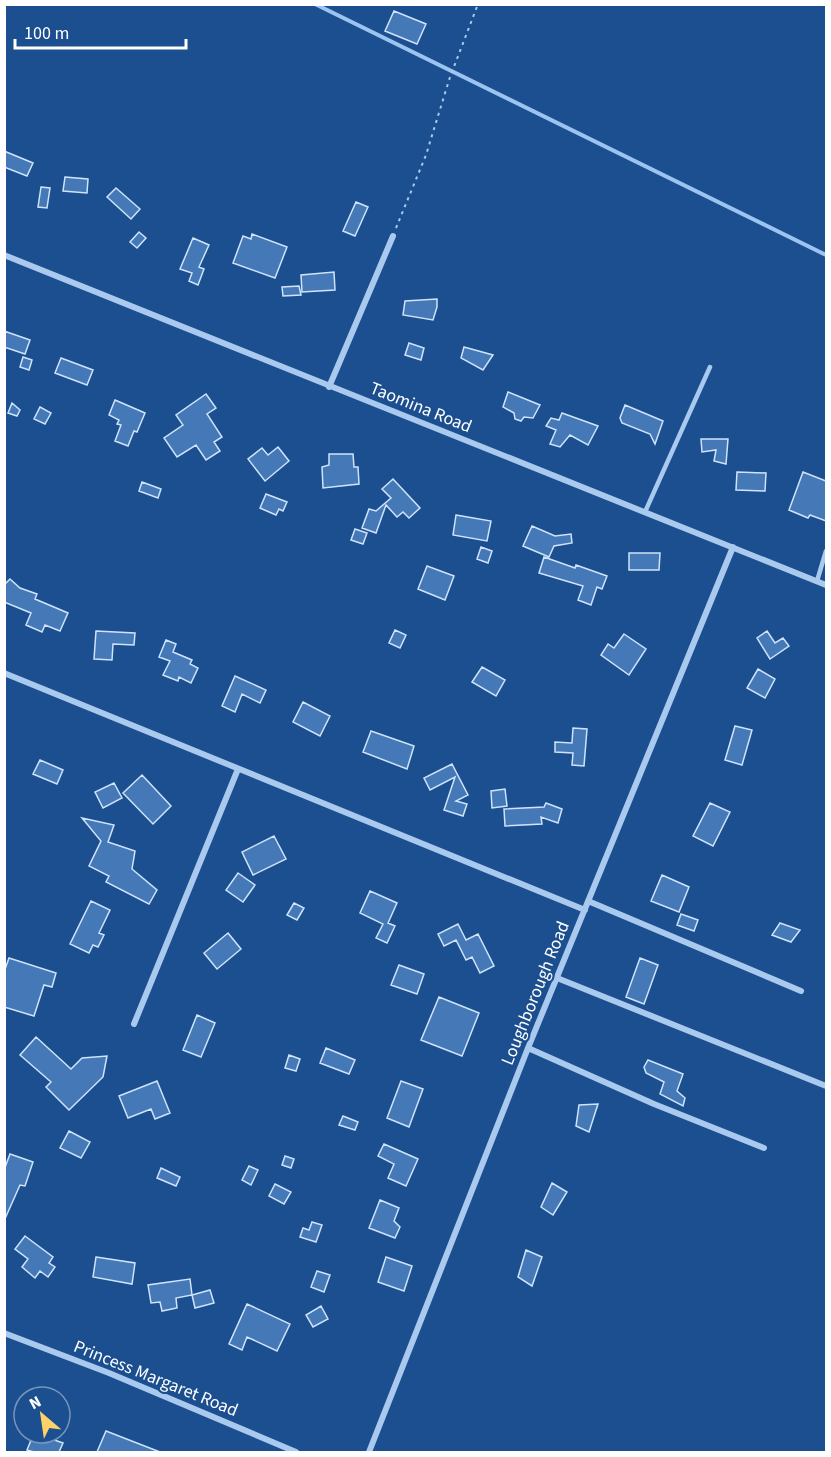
<svg xmlns="http://www.w3.org/2000/svg" width="831" height="1457" font-family="'Source Sans 3',sans-serif">
  <style>
    .lines { fill: none; stroke-linecap: round; stroke-linejoin: round }
    .stream { stroke: #9cc4f0; stroke-width: 4 }
    .building { fill: #4478b7; stroke: #cfe3fa; stroke-width: 1.5 }
    .path { stroke: #a9c9ee; stroke-width: 2; stroke-dasharray: 3 4.5; stroke-linecap: butt }
    .service { stroke: #a9c9ee; stroke-width: 4.5 }
    .minor { stroke: #a9c9ee; stroke-width: 6 }
    .labels { text-anchor: middle; stroke-width: 4.5; stroke-linejoin: round; paint-order: stroke }
    .street-label { font-size: 18px; fill: #fff; stroke: #1b4f8f }
  </style>
  <rect width="100%" height="100%" fill="#1b4f8f"/>
  <g class="lines">
    <path class="stream" d="M315,4l511,251"/>
  </g>
  <path class="building" d="M394,11l32,13 -9,20 -32,-13z
    M4,151l29,12 -6,13 -23,-9z
    M65,177l23,2 -1,14 -24,-2z
    M41,187l9,1 -3,20 -9,-1z
    M116,188l24,21 -9,10 -24,-22z
    M356,202l12,5 -13,29 -12,-5z
    M139,232l7,6 -9,10 -7,-6z
    M252,234l35,13 -12,31 -42,-15 10,-27 8,3z
    M193,238l16,7 -10,22 5,2 -6,16 -9,-4 3,-8 -12,-4z
    M334,272l1,18 -33,2 -1,-17z
    M299,286l2,9 -18,1 -1,-9z
    M437,299v8l-4,13 -30,-5 2,-14z
    M4,331l26,9 -5,14 -21,-7z
    M409,343l15,5 -3,12 -16,-5z
    M464,347l29,8 -10,15 -22,-12z
    M23,357l9,3 -3,10 -9,-3z
    M61,358l32,12 -6,15 -32,-12z
    M508,392l32,13 -7,13 -9,-1 -3,4 -6,-2 -1,-6 -11,-6z
    M206,394l10,14 -9,6 15,23 -8,5 6,9 -14,9 -10,-15 -19,12 -13,-19 19,-13 -7,-10z
    M115,400l30,13 -8,19 -3,-1 -6,15 -13,-5 6,-16 -4,-1 2,-4 -10,-5z
    M12,403l8,7 -3,6 -9,-3z
    M625,405l38,16 -8,23 -5,-10 -28,-11 -2,-5z
    M40,407l11,6 -6,11 -11,-5z
    M562,413l36,13 -10,19 -18,-10 -10,12 -10,-3 6,-14 -10,-4 5,-8 8,2z
    M701,439h27l-2,25 -12,-3 2,-11 -14,2z
    M278,447l11,14 -24,20 -17,-22 14,-11 6,7z
    M329,454h24l1,13h4l1,17 -36,4 -1,-21 7,-2z
    M737,472l29,1 -1,18 -29,-1z
    M803,472l23,9v40l-16,-6 -2,3 -19,-8z
    M393,479l27,29 -11,10 -6,-6 -6,5 -11,-12 -10,28 -14,-5 7,-19 7,2 15,-13 -9,-9z
    M142,482l19,7 -3,9 -19,-7z
    M266,494l21,8 -4,9 -4,-2 -3,6 -16,-7z
    M456,515l35,6 -4,20 -34,-6z
    M532,526l23,10 16,-2 1,9 -18,3 -5,11 -26,-11z
    M355,529l12,4 -4,11 -12,-4z
    M481,547l11,4 -4,12 -11,-4z
    M629,553h31l-1,17h-30z
    M544,557l31,11 1,-3 31,11 -5,13 -5,-2 -6,18 -13,-5 5,-14 -44,-13z
    M427,566l27,10 -9,24 -27,-11z
    M10,579l10,9 17,6 -2,5 33,14 -8,18 -15,-6 -3,7 -16,-7 5,-12 -27,-11v-17z
    M395,630l11,5 -6,13 -11,-5z
    M96,631l39,2 -1,12 -21,-1 -1,16 -18,-1z
    M767,631l8,12 8,-5 6,8 -19,13 -13,-21z
    M624,634l22,15 -17,26 -28,-20 7,-11 6,4z
    M166,640l10,4 -3,8 19,8 -2,4 8,4 -7,15 -12,-6 -1,4 -15,-6 7,-14 -11,-4z
    M482,667l23,13 -9,16 -24,-14z
    M758,669l17,10 -10,19 -18,-10z
    M235,676l31,14 -6,13 -18,-9 -7,18 -13,-6z
    M303,702l27,14 -10,20 -27,-14z
    M735,726l17,4 -10,35 -17,-5z
    M573,728l14,1 -3,37 -12,-1 1,-12 -18,-1v-10l17,1z
    M371,731l43,15 -7,23 -44,-17z
    M40,760l23,10 -6,14 -24,-10z
    M452,764l16,31 -12,6 11,3 -4,12 -19,-6 11,-33 -25,13 -6,-12z
    M142,775l29,31 -18,18 -30,-31z
    M114,783l8,15 -19,10 -8,-16z
    M505,789l2,17 -15,2 -1,-17z
    M546,803l16,6 -4,14 -17,-6 1,7 -37,2 -1,-17 40,-2z
    M710,803l20,9 -17,34 -20,-10z
    M82,818l32,7 -6,17 27,9 -3,18 25,21 -8,14 -43,-22 3,-6 -20,-10 12,-25z
    M274,836l12,23 -33,16 -11,-23z
    M238,873l17,12 -12,17 -17,-12z
    M662,875l27,12 -10,25 -28,-11z
    M370,891l27,12 -9,20 7,3 -8,17 -11,-5 7,-14 -23,-11z
    M91,901l19,9 -11,23 5,2 -6,12 -5,-2 -4,8 -19,-9z
    M294,903l10,5 -7,12 -10,-5z
    M681,914l17,6 -4,11 -17,-6z
    M780,923l20,7 -9,12 -19,-7z
    M458,924l8,16 12,-6 16,32 -14,7 -8,-16 -6,3 -10,-20 -12,6 -6,-12z
    M228,933l13,16 -24,20 -13,-16z
    M9,958l47,15 -4,14 -8,-2 -10,31 -30,-9v-35z
    M640,958l18,7 -14,39 -18,-7z
    M399,965l25,9 -7,20 -26,-9z
    M439,997l40,16 -17,43 -41,-16z
    M197,1015l18,8 -14,34 -18,-7z
    M36,1037l35,32 11,-11 25,-2 -4,21 -34,33 -23,-23 5,-5 -31,-27z
    M326,1048l29,12 -6,14 -29,-11z
    M289,1055l11,4 -4,12 -11,-3z
    M648,1060l35,14 -6,17 8,7 -2,8 -23,-12 4,-12 -18,-9 -2,-6z
    M157,1081l13,32 -15,6 -4,-10 -23,9 -9,-22z
    M401,1081l22,8 -14,38 -22,-9z
    M598,1104l-9,28 -13,-6 3,-21z
    M343,1116l15,6 -3,8 -16,-5z
    M69,1131l21,11 -9,16 -21,-10z
    M384,1144l34,15 -12,27 -18,-8 6,-14 -16,-8z
    M10,1154l23,8 -8,24 -5,-1 -16,36v-51z
    M285,1156l9,3 -3,9 -9,-3z
    M249,1166l9,4 -7,15 -9,-5z
    M161,1168l19,9 -4,9 -19,-8z
    M552,1183l15,9 -14,23 -12,-8z
    M275,1184l16,8 -7,12 -15,-8z
    M380,1200l19,8 -5,13 6,6 -5,11 -26,-10z
    M312,1222l10,3 -6,17 -16,-5 3,-9 6,2z
    M25,1236l28,21 -4,6 6,4 -7,10 -8,-6 -5,7 -13,-11 6,-8 -13,-10z
    M526,1250l16,7 -10,29 -14,-9z
    M96,1257l39,6 -3,21 -39,-7z
    M386,1257l26,9 -8,25 -26,-9z
    M317,1271l13,4 -6,17 -13,-5z
    M190,1279l2,16 -16,3 1,10 -15,3 -2,-9 -9,1 -3,-18z
    M210,1290l4,13 -19,5 -3,-13z
    M247,1304l43,20 -13,27 -30,-14 -5,13 -13,-6z
    M321,1306l7,13 -15,8 -7,-12z
    M106,1431l54,21h-63z
    M34,1433l29,10 -4,9h-25l-7,-2z"/>
  <g class="lines">
    <path class="path" d="M396,228l30,-73 24,-78 28,-73"/>
    <path class="service" d="M645,512l65,-145
      M817,581l9,-30"/>
    <path class="minor" d="M4,255l822,330
      M329,387l64,-151
      M4,673l581,237
      M588,901l213,90
      M557,978l269,108
      M134,1024l104,-255
      M528,1048l126,56 110,44
      M4,1333l105,40 187,79
      M369,1452l159,-404 205,-501"/>
  </g>
  <g class="labels">
    <g class="street-label">
      <text transform="translate(421 407) rotate(22)" y="6">Taomina Road</text>
      <text transform="translate(535 993) rotate(-68)" y="6">Loughborough Road</text>
      <text transform="translate(156 1378) rotate(22)" y="6">Princess Margaret Road</text>
    </g>
  </g>
  <rect width="831" height="1457" fill="none" stroke="#ffffff" stroke-width="12"/>
  <g transform="translate(42 1415) rotate(331)"><circle r="28" fill="#1b4f8f" stroke="#7695bc" stroke-width="1.5"/>
  <path d="M0-4.5L10 22L0 15L-10 22Z" fill="#ffd166"/>
  <text y="-9" font-size="16" font-weight="bold" text-anchor="middle" fill="#ffffff">N</text>
  </g>
  <path d="M15 39v9h171v-9" fill="none" stroke="#ffffff" stroke-width="3"/>
  <text x="24" y="39" font-size="18" fill="#ffffff" stroke="#1b4f8f" stroke-width="4.5" paint-order="stroke">100 m</text>
</svg>
